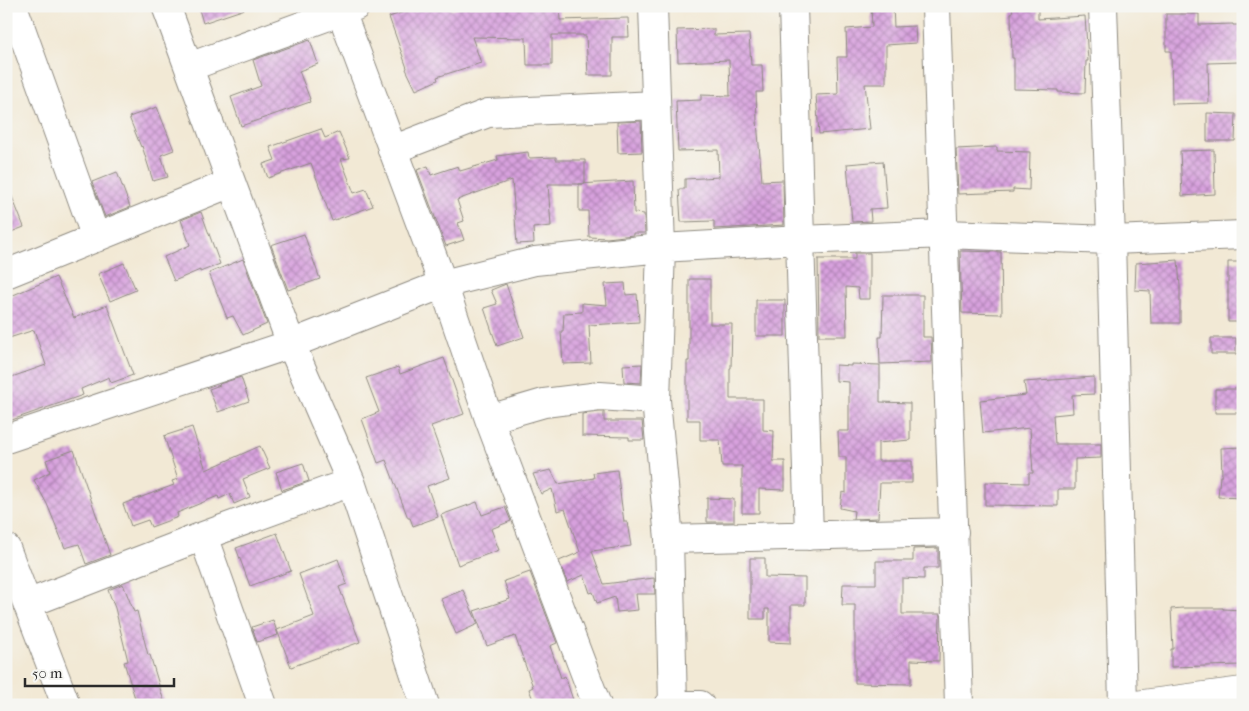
<svg xmlns="http://www.w3.org/2000/svg" width="1249" height="711" font-family="'IM FELL French Canon',serif">
  <style>
    .building { fill: url(#building-cross-hatch) }
    .lines { fill: none; stroke-linecap: round; stroke-linejoin: round }
    .minor-casing { stroke: #8e8a80; stroke-width: 30 }
    .minor { stroke: #fff; stroke-width: 28 }
  </style>
  <defs>
    <pattern id="building-cross-hatch" width="8" height="8" patternUnits="userSpaceOnUse" patternTransform="scale(1.25)"><rect width="8" height="8" fill="#d8a1de"/><path d="M0 0l8 8M0 8l8-8" fill="none" stroke="#af83b4"/></pattern>
  </defs>
  <rect width="100%" height="100%" fill="#f6f6f2"/>
  <filter id="ink" filterUnits="userSpaceOnUse"><feTurbulence type="fractalNoise" baseFrequency=".02" numOctaves="2"/><feDisplacementMap in="SourceGraphic" scale="10" xChannelSelector="R" yChannelSelector="G"/><feConvolveMatrix kernelMatrix="1 2 1 2 8 2 1 2 1" color-interpolation-filters="sRGB"/></filter>
  <filter id="wash" filterUnits="userSpaceOnUse"><feTurbulence type="fractalNoise" baseFrequency=".0096" numOctaves="4" result="noise"/><feDisplacementMap in="SourceGraphic" scale="20" xChannelSelector="R" yChannelSelector="G"/><feGaussianBlur stdDeviation="1.12" result="paint"/><feColorMatrix in="noise" values="0 0 0 0 0 0 0 0 0 0 0 0 0 0 0 0 0 1.4 0 .05"/><feComposite in="paint" operator="in"/></filter>
  <g filter="url(#wash)">
    <rect width="100%" height="100%" fill="#f2e9d5"/>
    <g id="blocks">
      <path class="building" d="M198,6h46l1,3 -42,14z
        M422,6h28l1,4 15,-4h93l1,14 68,-2 1,19h-17v38h-24l-2,-39h-3v-1h-31v30h-25l-1,-27 -54,-1 9,26 -44,14 1,3 -22,10 -10,-21 1,-1 -18,-51z
        M871,6h22l1,21 21,-1 1,17 -30,2v39h-21l5,45 -51,5 -3,-39 22,-1 -1,-37h10l-1,-28 26,-2z
        M1013,6h25v13l47,-3 3,45h-2l-1,32 -27,-1v-2l-44,-1v-31h-2l-1,-45h1z
        M1166,14h33v11l34,-1v1h10v20h-5l1,17 -31,1 1,40 -37,1 -1,-53h-5z
        M714,29v6l35,-1 2,31h11l1,27h-7l1,29 5,60 21,-1 1,45 -70,4v-8l-33,1 -2,-33h6v-10l34,-2 -1,-27 -40,1 -2,-50 25,-1v-5l29,1 -1,-36 -51,2 -1,-32z
        M310,40l8,24 -19,7 11,28h-1l1,3 -69,24 -10,-29 30,-11 -8,-26z
        M157,107l17,43 -13,5 7,22 -15,4 -11,-35 -1,1 -12,-30z
        M1207,113l29,1 -1,27h-28z
        M641,121l1,31 -24,1 -1,-31z
        M321,129l4,9 14,-6 11,26 -9,1 13,34 12,-4 7,17 -41,15 -21,-58 -43,15 -5,-14 12,-4 -5,-13z
        M997,147v4l33,1 -1,38 -16,-1v3l-55,2 -2,-45z
        M1214,150l1,44 -33,2 -2,-45z
        M528,152l1,6 27,-1v3h29v24h-37l3,42 -18,2 1,15 -17,1 -5,-64 -55,20 7,21 -6,2 6,17 -18,6 -29,-76 11,-4 3,9 27,-9 2,5 38,-11 -1,-4z
        M883,161l4,47 -17,1 1,12 -19,1 -5,-58z
        M117,172l13,35 -25,10 -13,-35z
        M633,181l1,32 10,1 1,19h-12v2l-26,3 -18,-1 -1,-26h-9v-27z
        M7,184l17,43 -18,7v-49z
        M201,212l19,52 -20,8v-2l-26,11 -10,-24 26,-12 -9,-25z
        M304,234l16,45 -32,11 -17,-45z
        M960,251l41,1 1,62 -40,-1z
        M855,253h15v46h-11l-1,-11 -12,-1 1,49h-28l-1,-77h37z
        M243,259l24,65 -24,11 -10,-19 -6,2 -18,-45z
        M1178,260l2,26v37h-29l-1,-32 -15,-1 1,-27z
        M1228,262h15v60h-15z
        M124,263l12,27 -26,11 -12,-27z
        M56,277l18,41 33,-13 26,70 -22,8 -2,-6 -28,12 2,6 -77,27v-43l40,-14 -12,-35 -28,9v-41z
        M689,279h21v45h22l-1,44h-1v31h33v31l11,1 -1,30h12v29l-26,-1v24h-17v-47h-20l-2,-26h-20v-20h-13v-59h2z
        M625,283l1,12 11,-1 2,28 -50,3 2,38 -28,1 -2,-33h2l1,-18 18,-1v-9l25,2 -2,-21z
        M506,284l18,53 -27,9 -13,-38 13,-4 -6,-14z
        M883,295h40v42h8l1,25 -52,2 -1,-27h3z
        M756,300h29v36h-29z
        M1211,338h25v16h-25z
        M444,358l20,56 -33,12 19,52 -23,8 11,31 -25,9 -3,-8h-2l-22,-58 -8,3 -16,-44 17,-7 -13,-34 32,-11 2,7z
        M642,364l-1,19 -17,-1 -1,-17z
        M851,364l29,1v37l30,1v37l-32,3v18h34v22h-32l-2,35 -25,1 1,-8 -14,-3 2,-16 4,1v-36h-7l-1,-26h11v-49l-13,-1v-16l15,1z
        M241,377l8,24 -31,11 -9,-23 11,-4 -1,-1z
        M1094,377v17l-22,1 1,18 -20,2 2,29h46v14l-26,1v30h-17v17l-73,-1v-23l44,1v-10h4l-3,-45 -47,5 -3,-33 46,-5 -2,-13z
        M1215,389h28v24h-28z
        M600,412h4v9h38l2,19h-15v-3l-47,-1v-22z
        M192,427l14,43 54,-24 10,22 -27,11 7,18 -16,7 -4,-10 -11,5 -1,-3 -41,17 1,4 -27,10 -3,-7 -17,6 -8,-22 51,-19 -2,-4 6,-2 -14,-43z
        M1243,447v51l-25,-1 2,-21h2l-1,-28z
        M74,450l36,105 -24,9 -7,-20 -14,4 -18,-44 -13,-24 16,-8 -4,-12z
        M303,463l6,18 -27,9 -6,-18z
        M551,470l7,14 36,-6 -1,-5 24,-3 7,52h3l4,24 -39,5 12,33 50,-6 1,16h-19l2,16 -21,2 -2,-15 -18,6 -4,-11 -3,1 -6,-18 -17,7 -8,-21 21,-9 -15,-43 -8,2 -5,-22 -11,5 -8,-20z
        M707,498l27,1v23h-27z
        M477,502l5,13 23,-8 6,14 -20,8 8,21 -41,15 -17,-50z
        M277,533l14,38 -41,15 -14,-38z
        M938,548v20h-14v11l-22,-1v36h38l-1,47 -28,-1v24l-56,-1v-78h-13l1,-21h33v-23h37v-12z
        M750,558h15v19l40,1v27h-14v38l-22,-1v-33h-4v10h-15z
        M338,559l9,25 -8,3 21,55 -69,25 -14,-37 37,-14 -15,-42z
        M530,572l27,71 -7,3 11,32 4,-2 8,24 -13,5h-25l-6,-16 4,-2 -18,-51 -28,10 -13,-35 36,-12 -6,-18z
        M123,584l11,28 3,-1 11,44h2l15,50h-28l-13,-43 4,-1 -13,-53 -7,-18z
        M463,590l15,34 -22,10 -15,-35z
        M1183,608h40v1l19,1 -1,33h-1l1,22 -70,2v-18h2l-2,-40z
        M273,620l5,15 -21,7 -5,-15z"/>
    </g>
  </g>
  <g filter="url(#ink)">
    <use href="#blocks" fill-opacity="0" stroke="#8e8a80" stroke-width="1"/>
    <g class="lines">
      <g class="minor-casing">
        <path id="minor" d="M13,6l83,232
          M166,6l125,338 60,138 74,223
          M339,6l104,278 46,135 108,286
          M653,6l8,242 -5,152 13,139 4,166
          M793,6l16,530
          M936,6l23,699
          M1103,6l8,234 12,465
          M189,67l167,-61
          M392,150l96,-37 168,-8
          M6,274l225,-91
          M489,419l55,-16 56,-7 56,4
          M6,439l285,-95 152,-60 92,-23 126,-13 140,-8 143,-6 167,6 132,-5
          M203,536l60,169
          M669,539l285,-7
          M6,548l60,157
          M27,604l176,-68 148,-54
          M669,705h31
          M1136,705l107,-14"/>
      </g>
      <use href="#minor" class="minor"/>
    </g>
  </g>
  <rect width="1249" height="711" fill="none" stroke="#f6f6f2" stroke-width="25"/>
  <path d="M25 678v8h149v-8" fill="none" stroke="#2b2b2b" stroke-width="2.5"/>
  <text x="32" y="678" font-size="15" fill="#2b2b2b" stroke="#f6f6f2" stroke-width="4" paint-order="stroke">50 m</text>
</svg>
